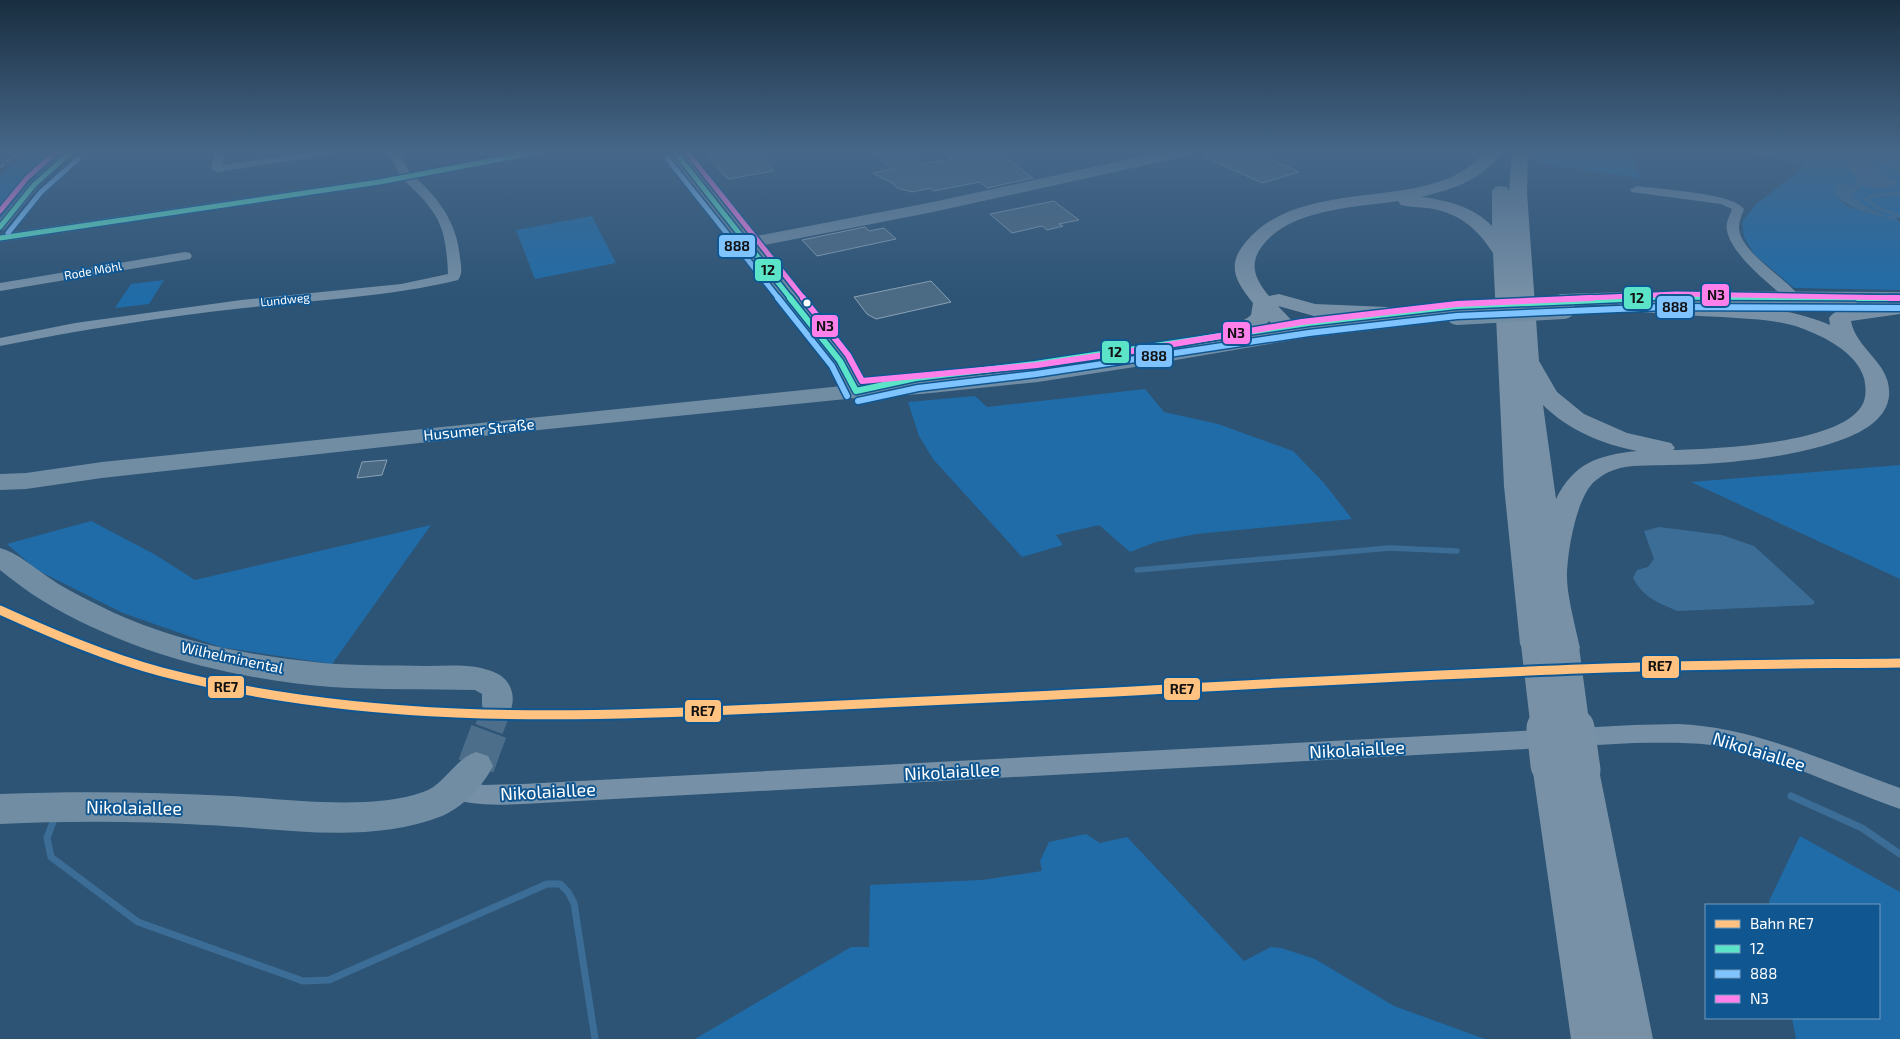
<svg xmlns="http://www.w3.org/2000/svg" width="1900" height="1039" font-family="'Exo 2',sans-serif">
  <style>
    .green { fill: #206ca8; fill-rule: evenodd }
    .water { fill: #3b6d97 }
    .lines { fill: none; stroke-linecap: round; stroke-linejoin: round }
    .stream-far2 { stroke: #3b6d97; stroke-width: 3 }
    .stream-far1 { stroke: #3b6d97; stroke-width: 5.5 }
    .stream { stroke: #3b6d97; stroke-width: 7 }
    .building { fill: #4b6a84; stroke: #8aa2b6 }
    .secondary-tunnel-far1 { stroke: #4c6e8a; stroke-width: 29; stroke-dasharray: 29 14; stroke-linecap: butt }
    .secondary-tunnel { stroke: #4c6e8a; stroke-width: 37; stroke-dasharray: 37 18; stroke-linecap: butt }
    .street { fill: #7590a7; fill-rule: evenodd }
    .secondary { fill: #718da4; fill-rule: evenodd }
    .highway { fill: #7891a7; fill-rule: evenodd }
    .rail { stroke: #7891a7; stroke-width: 2.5; stroke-dasharray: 5.5 2.5; stroke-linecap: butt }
    .secondary-bridge { stroke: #718da4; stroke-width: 22 }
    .highway-bridge-far1 { stroke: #7891a7; stroke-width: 30 }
    .highway-bridge { stroke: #7891a7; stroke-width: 39 }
    .bus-1-far1-casing { stroke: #105792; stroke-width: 8 }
    .bus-1-casing { stroke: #105792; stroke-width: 9 }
    .bus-2-far1-casing { stroke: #105792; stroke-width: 8 }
    .bus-2-casing { stroke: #105792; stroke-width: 9 }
    .bus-3-far1-casing { stroke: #105792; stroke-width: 8 }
    .bus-3-casing { stroke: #105792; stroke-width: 9 }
    .bus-1-far1 { stroke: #5ce4c8; stroke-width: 5 }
    .bus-1 { stroke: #5ce4c8; stroke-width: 6 }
    .bus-2-far1 { stroke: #80c4ff; stroke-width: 5 }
    .bus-2 { stroke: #80c4ff; stroke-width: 6 }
    .bus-3-far1 { stroke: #ff80eb; stroke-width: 5 }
    .bus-3 { stroke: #ff80eb; stroke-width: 6 }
    .rail-1-casing { stroke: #105792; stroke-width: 13 }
    .rail-1 { stroke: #ffc280; stroke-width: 9 }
    .bus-dot { fill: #fff; stroke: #105792; stroke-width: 2 }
    .labels { text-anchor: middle; stroke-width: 4; stroke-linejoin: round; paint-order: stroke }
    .far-street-label { font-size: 12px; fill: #fff; stroke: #105792 }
    .street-label { font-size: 15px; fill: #fff; stroke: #105792 }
    .near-street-label { font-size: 18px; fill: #fff; stroke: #105792 }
    .line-badge { stroke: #105792; stroke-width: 2 }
    .pale-badge-label { font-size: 14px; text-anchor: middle; font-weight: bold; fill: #111 }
  </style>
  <rect width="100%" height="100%" fill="#2d5475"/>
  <path class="green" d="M28,152h37l-33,30 -32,38v-45z
    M1535,152h94l13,27 -108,-17z
    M1749,152h139l12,4v62h-5l5,4v68l-106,-2 -40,-34 -10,-17 -2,-15 14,-18 45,-34 3,-6zM1872,166l25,17 -2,2 -15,4 -23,-7 -2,-6zM1859,188l-8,8 5,5 32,16c-7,0 -37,-9 -42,-12 -5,-3 -8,-7 -11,-12z
    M592,216l24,47 -81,16 -19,-49z
    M164,280l-15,24 -34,4 16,-24z
    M1145,389l19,23 54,12 75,27 31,32 28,36 -156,15 -40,8 -26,10 -31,-27 -43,10 7,10 -41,12 -89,-98 -14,-23 -11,-34 67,-6 12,11z
    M1900,465v114l-209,-97z
    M91,521l63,33 41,26 236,-55 -99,139 -112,-17 -97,-34 -86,-43 -30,-26z
    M1086,834l14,9 27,-6 117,124 27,-14 10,1 34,11 79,47 91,33h-790l156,-92h18l1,-62 112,-5 60,-9 -2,-10 9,-19z
    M1800,836l100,56v147h-104l-4,-21h87v-113h-109l-1,-4z"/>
  <path class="water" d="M1850,157h11l11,4v5l25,16 -1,3c-14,5 -27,4 -40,-3l-1,-6 -5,-6z
    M1842,184l16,2 1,2 -8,9 5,4 32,16c-15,-1 -46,-11 -53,-24l2,-8z
    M1659,527l63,8 32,11 61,56 -3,3 -135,6c-20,-9 -33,-13 -44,-33l4,-8 11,-3 6,-8 -10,-28z"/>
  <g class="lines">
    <path class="stream-far2" d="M1865,152l35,18
      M1858,186l3,-1
      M1900,193l-30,3 -4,3 12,9 22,8
      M1856,201l3,1
      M1888,217l7,1"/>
    <path class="stream-far1" d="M1137,570l253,-22 67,3"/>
    <path class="stream" d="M1791,796l71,32 38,26
      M53,822l-6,16 4,19 87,65 165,59 26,-1 218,-96h13l8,8 6,11 21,136"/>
  </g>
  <path class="building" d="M704,152h52l18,19 -46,8z
    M889,152h17l14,12 32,-5 -9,-7h55l35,26 -46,10 -7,-6 -47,9 -3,-3 -18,4 -15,-4 -3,-4 -21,-11 19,-4 -17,-15z
    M1220,152h35l44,20 -37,11 -59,-27z
    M1054,201l25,19 -20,4 4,2 -16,4 -5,-4 -30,7 -22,-19z
    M865,227l4,4 15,-3 12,11 -79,17 -15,-16z
    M931,281l20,21 -75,17 -9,-5 -13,-17z
    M387,460l-5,15 -25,3 5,-16z"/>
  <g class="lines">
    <path class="secondary-tunnel-far1" d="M489,729l9,-24"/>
    <path class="secondary-tunnel" d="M476,766l14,-38"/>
    <path class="street" d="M65,152h11l-38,35 -34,43 -4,1v-12l30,-36z
      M214,152h10l-1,13 85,-13h25l-5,3 -111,17 -6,-3z
      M388,152h10l12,21 111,-21h21l-5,3 -121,23c25,23 41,46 44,80 1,8 3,15 -2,22 -70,17 -143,20 -214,28 -82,9 -164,22 -244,38v-8l75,-15 166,-23 160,-16 47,-10c-2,-48 -9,-61 -43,-93l-405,61v-8l400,-59z
      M1636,186c22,3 97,7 108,23 -2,6 -5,12 -5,19 1,24 47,50 60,68l-7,4 -5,-1c-18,-15 -55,-44 -60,-68 -2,-8 3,-16 5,-22l-11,-5 -89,-12 -2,-2z
      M185,252l5,1 2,3 -2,3 -190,32v-8z
      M1678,724c77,3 151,39 222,64v21c-62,-21 -124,-54 -189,-64 -26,-3 -51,-2 -77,-2l-1111,61c-26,1 -52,2 -78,-7l-3,-7 3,-7 9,-3 30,5 39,-1 1111,-59z"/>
    <path class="secondary" d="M667,152h16l68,85 182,-35 229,-50h27l-2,3 -5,2 -249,55 -174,34 89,110 15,28 58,-4 117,-12 103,-14 163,-28 153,-18 7,2 3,4 -3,4 -7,2 -153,18 -163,28 -103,16 -117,12 -65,4 -337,34 -417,46 -76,11 -26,1v-16l26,-1 76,-11 740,-76 -12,-24z
      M1665,291l235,1v12l-235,-1 -104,3 -7,-2 -3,-4 3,-4 7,-2z
      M0,548c18,5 33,19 48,29 14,10 30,18 46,26 71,37 150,52 229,60 34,3 68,2 102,3 24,0 49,-3 71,7 16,7 21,26 13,41l-11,3 -11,-3 -5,-9v-11l-7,-4c-48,-1 -96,0 -144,-3 -99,-8 -202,-34 -288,-86 -15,-9 -29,-20 -43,-31z
      M476,752l12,4 5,10c-10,20 -30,41 -51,50 -74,29 -160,12 -237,9 -68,-4 -137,-4 -205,-1v-30c77,-3 154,-2 231,2 55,3 140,15 192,-4 22,-7 30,-32 53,-40z"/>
    <path class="highway" d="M1485,152h17c-19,28 -49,37 -81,45 26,3 53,10 71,29v-35l3,-4 6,-1 6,1 2,4 3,-39h16l-1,41 12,168 18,31 27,22 43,19 44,10 4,5 -2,2c42,-1 164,-6 188,-43 6,-8 5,-20 3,-29 -8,-26 -39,-41 -63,-50 -25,-9 -53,-9 -79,-11 -31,-1 -63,-4 -94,-6l-7,-2 -3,-4 3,-4 7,-2c63,4 145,1 202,26l-1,-7c11,-16 52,-14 71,-16v12l-49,7c5,29 41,42 38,75 -2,21 -23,34 -40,41 -38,15 -78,21 -118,25 -21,2 -43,3 -64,3 -17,1 -37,-1 -53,5 -7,2 -14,7 -19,11 -19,16 -28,73 -28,96 0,19 9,52 13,71l-5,8 -11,4 -11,-4 -4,-7 -2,3 -11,3 -11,-3 -5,-8 -16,-158 -11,-233c-17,-26 -34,-40 -65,-45 -9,-1 -18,-1 -27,-3l-3,-4c-41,6 -108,8 -135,44 -15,19 -8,34 6,51l10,-2 36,10 72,3 7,2 4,4 -4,4 -7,2 -73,-3 -36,-10 19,20 -3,5c-13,3 -17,-2 -25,-10 -9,12 -31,21 -46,18l-3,-5c7,-10 22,-10 31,-19l2,-12c-17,-21 -27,-37 -8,-60 44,-55 132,-41 193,-61 18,-5 34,-16 47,-30zM1543,405c25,25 59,39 94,46 -39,4 -63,12 -81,48z
      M1550,751l12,4 5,8 2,-3 12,-5 12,5 6,10 54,269h-82l-39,-274 6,-10z"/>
    <path class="rail" d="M0,167l19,-15"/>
    <path class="secondary-bridge" d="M1457,314l107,-6"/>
    <path class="highway-bridge-far1" d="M1536,644l10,85
      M1564,648l11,81"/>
    <path class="highway-bridge" d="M1546,728l4,37
      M1575,728l6,42"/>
    <g class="bus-1-far1-casing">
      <path id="bus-1-far1" d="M675,152l116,147
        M0,227l34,-42 37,-33
        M0,238l379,-56 158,-30
        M1617,299l48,-2 235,1"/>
    </g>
    <g class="bus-1-casing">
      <path id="bus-1" d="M790,298l50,63 16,30
        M1858,298h42
        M856,391l60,-13 119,-14 273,-41 148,-17 190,-8"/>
    </g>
    <g class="bus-2-far1-casing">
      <path id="bus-2-far1" d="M667,158l112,141
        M8,233l33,-41 37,-33"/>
    </g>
    <g class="bus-2-casing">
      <path id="bus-2" d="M778,298l54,68 15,30
        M858,401l60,-13 118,-14 273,-41 148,-17 208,-9 235,1"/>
    </g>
    <g class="bus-3-far1-casing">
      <path id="bus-3-far1" d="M687,152l117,147
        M0,211l27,-33 29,-26
        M1565,299l111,-5 224,4"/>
    </g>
    <g class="bus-3-casing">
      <path id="bus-3" d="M803,298l45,57 14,26 175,-16 102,-15 163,-28 155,-18 135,-6
        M1890,298h10"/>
    </g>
    <use href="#bus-1-far1" class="bus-1-far1"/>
    <use href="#bus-1" class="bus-1"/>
    <use href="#bus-2-far1" class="bus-2-far1"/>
    <use href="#bus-2" class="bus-2"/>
    <use href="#bus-3-far1" class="bus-3-far1"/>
    <use href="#bus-3" class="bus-3"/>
    <g class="rail-1-casing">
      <path id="rail-1" d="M0,610c53,24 106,47 162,62 193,50 395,47 593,37 93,-4 186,-9 279,-13 202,-10 404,-23 606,-29 87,-3 173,-3 260,-4"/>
    </g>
    <use href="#rail-1" class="rail-1"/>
  </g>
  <linearGradient id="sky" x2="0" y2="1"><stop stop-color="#192e40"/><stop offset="0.51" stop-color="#466789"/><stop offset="1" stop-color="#466789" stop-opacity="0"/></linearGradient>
  <rect width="1900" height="297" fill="url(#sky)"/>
  <circle class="bus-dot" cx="807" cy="303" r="4.5"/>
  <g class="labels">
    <g class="far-street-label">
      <text transform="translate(93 271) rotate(-10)" y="4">Rode Möhl</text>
      <text transform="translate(285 300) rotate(-6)" y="4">Lundweg</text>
    </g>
    <g class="street-label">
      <text transform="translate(479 430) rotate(-6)" y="5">Husumer Straße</text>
      <text transform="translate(232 658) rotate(12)" y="5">Wilhelminental</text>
    </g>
    <g class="near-street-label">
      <text transform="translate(1357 750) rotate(-3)" y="6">Nikolaiallee</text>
      <text transform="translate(1759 752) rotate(17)" y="6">Nikolaiallee</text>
      <text transform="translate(952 772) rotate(-3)" y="6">Nikolaiallee</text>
      <text transform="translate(548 792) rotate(-3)" y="6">Nikolaiallee</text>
      <text transform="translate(134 808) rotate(1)" y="6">Nikolaiallee</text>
    </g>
  </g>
  <g class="line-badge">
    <rect x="718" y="234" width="38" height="24" rx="5" fill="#80c4ff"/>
    <rect x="754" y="258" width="28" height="24" rx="5" fill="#5ce4c8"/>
    <rect x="1701" y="283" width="29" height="24" rx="5" fill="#ff80eb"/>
    <rect x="1623" y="286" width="29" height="24" rx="5" fill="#5ce4c8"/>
    <rect x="1656" y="295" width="38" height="24" rx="5" fill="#80c4ff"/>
    <rect x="811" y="314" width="28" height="24" rx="5" fill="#ff80eb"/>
    <rect x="1222" y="321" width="29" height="24" rx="5" fill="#ff80eb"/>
    <rect x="1101" y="340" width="29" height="24" rx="5" fill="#5ce4c8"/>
    <rect x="1135" y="344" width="38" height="24" rx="5" fill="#80c4ff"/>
    <rect x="1641" y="655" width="39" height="24" rx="5" fill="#ffc280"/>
    <rect x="207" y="675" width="38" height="24" rx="5" fill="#ffc280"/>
    <rect x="1163" y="677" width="38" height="24" rx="5" fill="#ffc280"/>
    <rect x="684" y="699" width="38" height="24" rx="5" fill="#ffc280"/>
  </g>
  <g class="pale-badge-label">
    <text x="737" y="251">888</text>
    <text x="768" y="275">12</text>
    <text x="1716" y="300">N3</text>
    <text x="1637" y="303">12</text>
    <text x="1675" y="312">888</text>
    <text x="825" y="331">N3</text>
    <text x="1236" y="338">N3</text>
    <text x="1115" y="357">12</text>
    <text x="1154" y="361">888</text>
    <text x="1660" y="671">RE7</text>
    <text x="226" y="692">RE7</text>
    <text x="1182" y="694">RE7</text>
    <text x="703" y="716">RE7</text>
  </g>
  <rect x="1705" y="904" width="175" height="115" fill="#105792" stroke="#709abe"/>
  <rect x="1715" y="920" width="25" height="8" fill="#ffc280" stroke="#709abe"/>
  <text x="1750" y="929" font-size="15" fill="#ffffff">Bahn RE7</text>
  <rect x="1715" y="945" width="25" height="8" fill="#5ce4c8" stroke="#709abe"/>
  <text x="1750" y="954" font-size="15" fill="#ffffff">12</text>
  <rect x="1715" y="970" width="25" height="8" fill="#80c4ff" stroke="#709abe"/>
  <text x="1750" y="979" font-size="15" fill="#ffffff">888</text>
  <rect x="1715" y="995" width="25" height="8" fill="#ff80eb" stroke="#709abe"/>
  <text x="1750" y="1004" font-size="15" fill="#ffffff">N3</text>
</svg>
